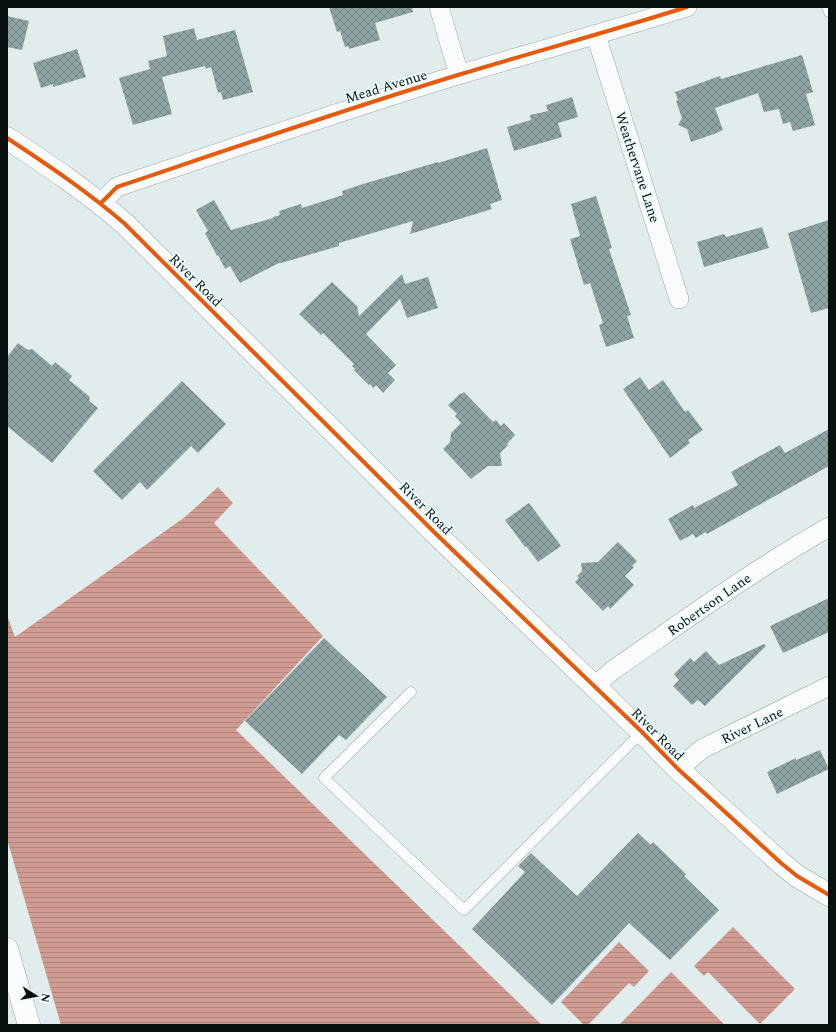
<svg xmlns="http://www.w3.org/2000/svg" width="836" height="1032" font-family="Spectral,serif">
  <style>
    .water { fill: url(#water-rules) }
    .pier { fill: #e1eded }
    .building { fill: url(#building-cross-hatch) }
    .lines { fill: none; stroke-linecap: round; stroke-linejoin: round }
    .service-casing { stroke: #9ca6a6; stroke-width: 11 }
    .minor-casing { stroke: #9ca6a6; stroke-width: 20 }
    .secondary-casing { stroke: #9ca6a6; stroke-width: 23 }
    .motorway-casing { stroke: #9ca6a6; stroke-width: 23 }
    .service { stroke: #fafcfc; stroke-width: 10 }
    .minor { stroke: #fafcfc; stroke-width: 19 }
    .secondary { stroke: #fafcfc; stroke-width: 22 }
    .motorway { stroke: #fafcfc; stroke-width: 22 }
    .cycleway-casing { stroke: #ecfefe; stroke-width: 6 }
    .cycleway { stroke: #e8590c; stroke-width: 4 }
    .labels { text-anchor: middle; stroke-width: 3; stroke-linejoin: round; paint-order: stroke }
    .street-label { font-size: 14px; fill: #091010; stroke: #ecfefe }
  </style>
  <defs>
    <pattern id="water-rules" width="6" height="5" patternUnits="userSpaceOnUse"><rect width="6" height="5" fill="#d09c92"/><path d="M0 2.5h6" fill="none" stroke="#b1857d"/></pattern>
    <pattern id="building-cross-hatch" width="8" height="8" patternUnits="userSpaceOnUse"><rect width="8" height="8" fill="#8ea4a4"/><path d="M0 0l8 8M0 8l8-8" fill="none" stroke="#728484"/></pattern>
  </defs>
  <rect width="100%" height="100%" fill="#e1eded"/>
  <path class="water" d="M218,487l15,16 -19,20 109,113 -87,94 306,295h-535v-410l8,22 170,-120z
    M733,927l62,62 -35,35 -52,-52 -4,4 -10,-10z
    M619,942l30,29 -15,16 -5,-4 -41,42h-4l-23,-23z
    M671,972l54,53h-106z"/>
  <path class="pier" d="M7,839l54,186h-54z"/>
  <path class="building" d="M329,7h83l1,5 -38,11 5,17 -31,9 -1,-3 -3,1 -5,-16 -3,1z
    M7,16l22,5 -7,29 -15,-3z
    M194,28l3,12 38,-10 18,62 -30,8 -2,-8 -3,1 -7,-26 -5,2 -1,-3 -43,11 10,37 -39,11 -14,-47 31,-9 -2,-8 19,-5 -4,-20z
    M77,49l9,28 -33,10v-3l-12,4 -8,-25z
    M802,55l11,37 -7,2 9,31 -22,6 -3,-9 -7,2 -4,-15 -15,3 -6,-19 -43,15 8,22 -9,4 -23,8 -4,-13 -9,-4 4,-7 -6,-17 2,-1 -3,-8 45,-16 1,3z
    M572,97l6,20 -20,6 4,14 -48,14 -7,-24 24,-7 -1,-5 18,-4 -2,-6z
    M487,148l15,52 -12,4 2,5 -82,25 3,-13 -74,22v3l-58,17h-2l-39,20 -10,-17 -5,3 -7,-14 -1,1 -12,-23 3,-2 -12,-21 18,-10 17,30 42,-12v-1l7,-2 -1,-4 22,-7 1,4 41,-13 -1,-4 21,-7 75,-22v1z
    M596,196l16,52 -3,1 22,66 -4,1 7,22 -28,9 -7,-22 4,-2 -13,-40 -6,2 -14,-46 10,-3 -9,-32z
    M829,220v88l-18,5 -23,-80z
    M762,227l7,21 -65,19 -7,-25 27,-8 2,3z
    M402,274l3,10 23,-7 10,31 -31,10 -7,-19 -34,35 30,31 -8,8 7,7 -12,13 -7,-8 -3,3 -3,-4 -1,1 -15,-15 1,-1 -3,-3 2,-2 -31,-31 -2,2 -22,-21 33,-32 25,24 2,10z
    M18,343l10,7 4,-1 20,17 3,-4 17,14 -3,4 21,17 -1,4 9,7 -46,55 -45,-37v-69z
    M640,377l9,13 14,-10 22,32 3,-2 15,20 -15,10 2,3 -20,15 -47,-69z
    M182,381l44,43 -28,29 -7,-7 -44,44 -7,-8 -18,18 -29,-29z
    M464,392l29,30 3,-2 5,6 3,-3 11,12 -8,9 1,1 -8,8 2,13h-14l-17,13 -28,-30 7,-7 1,-9 10,-10 -6,-7 2,-2 -9,-9 13,-12 1,1z
    M829,429v37l-122,68 -1,-2 -10,6 -3,-4 -13,7 -12,-22 25,-14 1,3 44,-23 -7,-13 49,-27 5,8z
    M529,503l32,43 -23,16 -12,-16 -1,1 -20,-27z
    M618,542l19,19 -5,5 2,1 -9,9 9,9 -24,24 -2,-3 -5,5 -28,-29 4,-4 -2,-2 5,-5 -1,-8 17,-1z
    M829,598v34l-46,21 -13,-27z
    M324,638l63,59 -41,43 -7,-5 -37,39 -57,-53z
    M764,644l2,2 -61,60 -7,-6 -6,5 -19,-19 6,-6 -5,-6 16,-16 4,4 12,-11 13,14z
    M820,750l9,19 -52,25 -10,-22 29,-14v2z
    M638,833l13,12 2,-3 33,32 -2,2 35,34 -49,50 -41,-37 -77,82 -80,-76 53,-57 -7,-6 13,-13 46,43z"/>
  <g class="lines">
    <g class="service-casing">
      <path id="service" d="M827,7l2,5
        M411,692l-87,86 140,132 178,-178"/>
    </g>
    <g class="minor-casing">
      <path id="minor" d="M439,7l20,68
        M596,35l83,264
        M101,203l16,-16c113,-38 226,-77 341,-112 76,-23 153,-44 229,-68
        M594,687l19,-17c71,-49 140,-100 216,-143
        M678,769l24,-20 127,-63"/>
    </g>
    <g class="secondary-casing">
      <path id="secondary" d="M7,138c41,27 81,54 118,86l310,309 207,199 36,37 103,94 16,13 32,19"/>
    </g>
    <g class="motorway-casing">
      <path id="motorway" d="M7,949l22,76"/>
    </g>
    <use href="#service" class="service"/>
    <use href="#minor" class="minor"/>
    <use href="#secondary" class="secondary"/>
    <use href="#motorway" class="motorway"/>
    <g class="cycleway-casing">
      <path id="cycleway" d="M7,138c41,27 81,54 118,86l310,309 207,199 36,37 103,94 16,13 32,19
        M101,203l16,-16c113,-38 226,-77 341,-112 76,-23 153,-44 229,-68"/>
    </g>
    <use href="#cycleway" class="cycleway"/>
  </g>
  <g class="labels">
    <g class="street-label">
      <text transform="translate(386 86) rotate(-17)" y="5">Mead Avenue</text>
      <text transform="translate(638 167) rotate(72)" y="5">Weathervane Lane</text>
      <text transform="translate(196 280) rotate(45)" y="5">River Road</text>
      <text transform="translate(426 508) rotate(45)" y="5">River Road</text>
      <text transform="translate(709 604) rotate(-35)" y="5">Robertson Lane</text>
      <text transform="translate(752 725) rotate(-26)" y="5">River Lane</text>
      <text transform="translate(658 734) rotate(45)" y="5">River Road</text>
    </g>
  </g>
  <rect width="836" height="1032" fill="none" stroke="#091010" stroke-width="16"/>
  <g transform="translate(36 996) rotate(101)" stroke="#ecfefe" stroke-width="3" paint-order="stroke">
  <path d="M0-3L7 15L0 10L-7 15Z" fill="#091010"/>
  <text y="-6" font-size="11" font-weight="bold" text-anchor="middle" fill="#091010">N</text>
  </g>
</svg>
